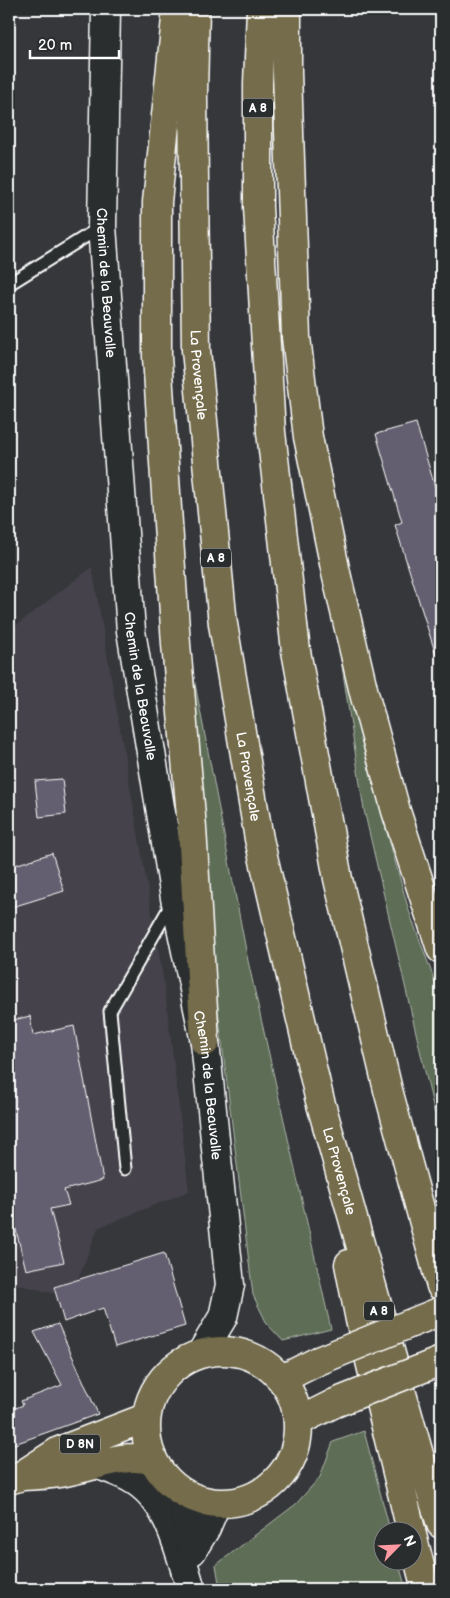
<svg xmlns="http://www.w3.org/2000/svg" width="450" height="1598" font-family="'Balsamiq Sans',sans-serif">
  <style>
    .built { fill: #44434b }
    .green { fill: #5d6d56; stroke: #aeb6aa }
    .building { fill: #645f70; stroke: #fff }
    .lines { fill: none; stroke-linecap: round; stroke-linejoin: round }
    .lane-casing { stroke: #fff; stroke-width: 15 }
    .secondary-casing { stroke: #fff; stroke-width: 31 }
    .primary-casing { stroke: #fff; stroke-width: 31 }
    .highway-casing { stroke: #fff; stroke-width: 31 }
    .lane { stroke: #2a2d2e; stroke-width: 11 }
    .secondary { stroke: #2a2d2e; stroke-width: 28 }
    .primary { stroke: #746c4b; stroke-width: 28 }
    .highway { stroke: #746c4b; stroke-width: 28 }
    .primary-bridge-casing { stroke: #fff; stroke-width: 31; stroke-linecap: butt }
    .primary-bridge { stroke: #746c4b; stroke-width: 28 }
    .labels { text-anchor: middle; stroke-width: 4.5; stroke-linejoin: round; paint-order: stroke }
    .shield { fill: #2a2d2e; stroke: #bfc0c0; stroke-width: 1 }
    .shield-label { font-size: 12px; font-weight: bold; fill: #fff }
    .street-label { font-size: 14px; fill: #fff; stroke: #2a2d2e }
  </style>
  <rect width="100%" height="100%" fill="#36373b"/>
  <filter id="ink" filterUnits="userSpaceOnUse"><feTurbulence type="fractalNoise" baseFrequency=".02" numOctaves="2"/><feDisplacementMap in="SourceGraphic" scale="10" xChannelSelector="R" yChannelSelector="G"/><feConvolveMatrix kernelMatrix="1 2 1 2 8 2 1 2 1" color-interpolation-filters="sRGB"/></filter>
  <g filter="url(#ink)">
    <path class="built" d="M92,567l72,416 25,208 -91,37 -23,59 -18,7 -41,-10 -7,2v-655z"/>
    <path class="green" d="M336,627l29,127 44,157 32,87v142l-77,-330z
      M193,673l55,288 83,368 -48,12 -16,-17 -14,-29 -37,-301z
      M364,1431l26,99h-8v30l16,1 8,28h-186l-4,-24 80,-61 24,-27 13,-35z"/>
    <path class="building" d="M416,423l25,84v147l-5,1 -41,-130 7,-3 -26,-88z
      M62,779l4,35 -27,3 -4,-36z
      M52,853l12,38 -55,17v-41z
      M30,1016l3,19 41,-9 29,154 -39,10 5,15 -19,4 14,53 -38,8 -13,-52 -4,1v-198z
      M164,1253l21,73 -70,21 -12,-39 -39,14 -10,-35z
      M58,1324l40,90 -89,32v-35l14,-6 -2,-4 41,-16 -28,-53z"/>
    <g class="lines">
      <g class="lane-casing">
        <path id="lane" d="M9,284l92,-57
          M125,1169l-15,-158 62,-108"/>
      </g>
      <g class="secondary-casing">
        <g id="secondary">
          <path id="s1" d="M106,9l-4,217 29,405 44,267 30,144 25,243 -7,32 -21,35"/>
          <path d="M94,1463c12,5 25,9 36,15 39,20 49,73 61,111"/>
          <path d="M181,1492l11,57"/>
          <path d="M192,1551l14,-23 10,-24"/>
        </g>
      </g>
      <g class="primary-casing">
        <path id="primary" d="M146 1427a76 76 0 1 1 152 0a76 76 0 1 1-152 0Z
          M282,1379l36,-18
          M299,1421l36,-18
          M23,1476c16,-1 32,-1 47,-5 27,-5 56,-19 83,-10
          M9,1480l10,-3 40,-26 86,-33"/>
      </g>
      <g class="highway-casing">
        <g id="highway">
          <path d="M177,9l-20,193v155l19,287 16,184 13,214"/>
          <path id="s2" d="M195,9l-2,85 3,256 27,274 36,215 60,258 101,361 21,66"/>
          <path d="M261,9l-3,74v124l13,225 25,219 42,228 50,211 53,196"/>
          <path d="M287,9v63l9,265 12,100 28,136 28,120 32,118 45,138"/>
          <path d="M349,1264l11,56 51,210"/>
          <path d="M412,1535l14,54"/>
        </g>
      </g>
      <use href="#lane" class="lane"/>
      <use href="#secondary" class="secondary"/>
      <use href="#primary" class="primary"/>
      <use href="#highway" class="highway"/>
      <g class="primary-bridge-casing">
        <path id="primary-bridge" d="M318,1361l123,-50
          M335,1403l106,-42"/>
      </g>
      <use href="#primary-bridge" class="primary-bridge"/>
    </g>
  </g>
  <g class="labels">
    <g class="shield">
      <rect x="243" y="98.5" width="30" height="19" rx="4"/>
      <rect x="201" y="548.5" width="30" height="19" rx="4"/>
      <rect x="364" y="1301.5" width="30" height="19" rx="4"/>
      <rect x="60" y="1434.5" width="40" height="19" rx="4"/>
    </g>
    <g class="shield-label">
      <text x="258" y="112">A 8</text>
      <text x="216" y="562">A 8</text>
      <text x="379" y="1315">A 8</text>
      <text x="80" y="1448">D 8N</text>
    </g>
    <g class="street-label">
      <text dy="5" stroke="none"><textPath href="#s1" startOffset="274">Chemin de la Beauvalle</textPath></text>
      <text dy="5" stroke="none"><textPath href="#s2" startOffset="366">La Provençale</textPath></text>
      <text dy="5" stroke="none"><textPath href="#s1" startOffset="679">Chemin de la Beauvalle</textPath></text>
      <text dy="5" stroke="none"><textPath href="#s2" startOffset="771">La Provençale</textPath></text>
      <text dy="5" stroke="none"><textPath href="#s1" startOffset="1084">Chemin de la Beauvalle</textPath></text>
      <text dy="5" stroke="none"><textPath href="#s2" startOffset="1176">La Provençale</textPath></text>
    </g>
  </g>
  <rect width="450" height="1598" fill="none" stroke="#2a2d2e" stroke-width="30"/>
  <rect x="15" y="15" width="420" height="1568" fill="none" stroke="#fff" stroke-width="2" filter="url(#ink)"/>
  <g transform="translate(398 1546) rotate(66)"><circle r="24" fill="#2a2d2e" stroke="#7f8182"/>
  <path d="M0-4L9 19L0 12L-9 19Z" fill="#ff9aa2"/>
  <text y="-8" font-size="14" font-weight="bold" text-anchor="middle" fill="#ffffff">N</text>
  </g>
  <path d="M30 50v8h89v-8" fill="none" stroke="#ffffff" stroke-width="2.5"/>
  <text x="38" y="50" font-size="15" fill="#ffffff" stroke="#2a2d2e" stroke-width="4" paint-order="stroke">20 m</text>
</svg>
